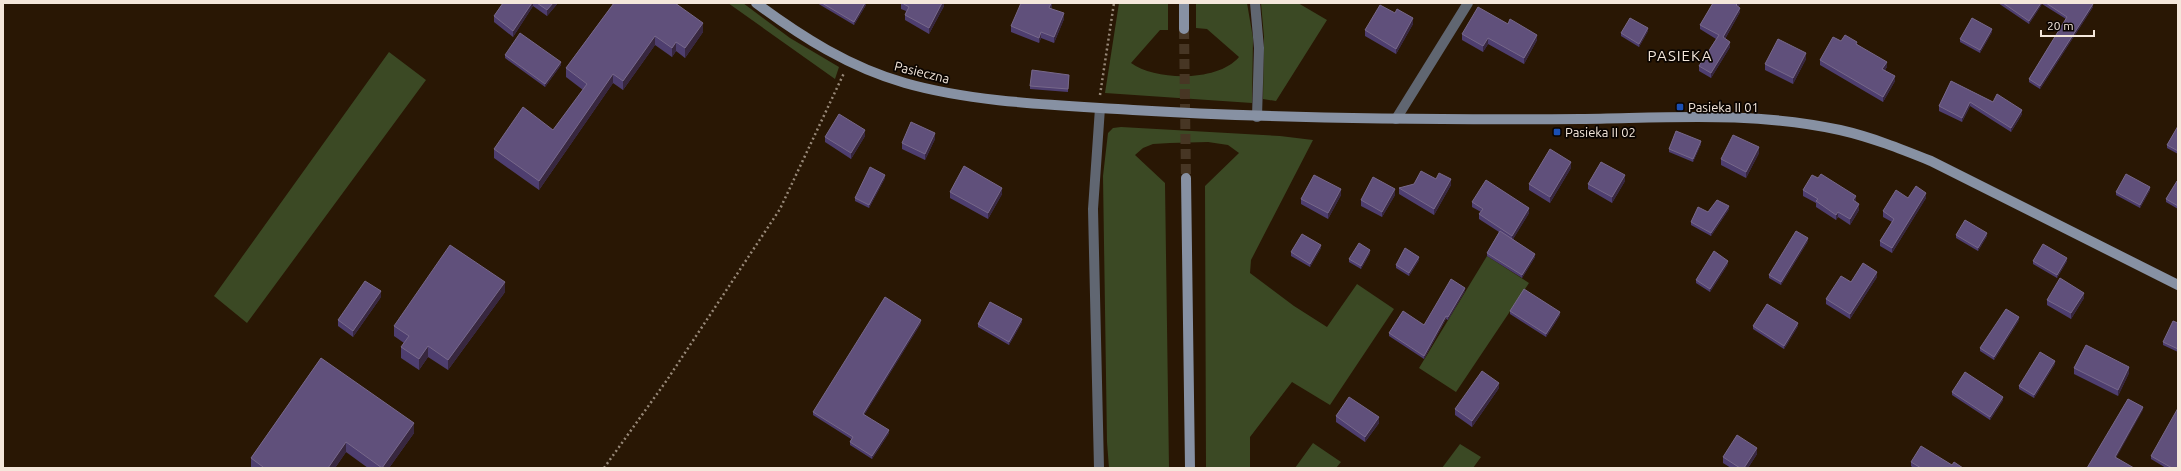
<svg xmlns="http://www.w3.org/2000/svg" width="2181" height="471" font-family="Ubuntu,sans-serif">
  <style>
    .green { fill: #3b4924 }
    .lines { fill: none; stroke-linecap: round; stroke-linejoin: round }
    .secondary-tunnel { stroke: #473624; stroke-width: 10; stroke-dasharray: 10 5; stroke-linecap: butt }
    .path { stroke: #988979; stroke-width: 2.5; stroke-dasharray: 2 3; stroke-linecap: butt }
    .lane { stroke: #606671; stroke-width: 10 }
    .street { stroke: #606671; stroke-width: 10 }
    .secondary { stroke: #8791a3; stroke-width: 10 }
    .wall { fill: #4e3e6f }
    .shaded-wall { fill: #38273f }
    .building { fill: #60507b; stroke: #77688a }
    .transit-dot { fill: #1a4fb4; stroke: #0b0501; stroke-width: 1.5 }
    .labels { text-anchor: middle; stroke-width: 3.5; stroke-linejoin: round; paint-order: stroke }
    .street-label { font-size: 13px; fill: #f4e7db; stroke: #0b0501 }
    .poi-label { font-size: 13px; fill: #f4e7db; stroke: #0b0501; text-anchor: start }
    .quarter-label { font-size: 15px; letter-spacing: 1px; fill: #f4e7db; stroke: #0b0501 }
  </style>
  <rect width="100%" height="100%" fill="#291704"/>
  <path class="green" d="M728,3h15l47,35 49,29 -4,12z
    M1119,3h49v27h-8l-29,33c25,18 87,19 108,-6l-32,-28 -11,-1v-25h51l6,35 -1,65 -147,-10z
    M1261,3h37l29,17 -51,81 -13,-2 1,-62z
    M389,52l37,28 -179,243 -33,-27z
    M1121,127l159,9 33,4 -62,120 -1,13 44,33 33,21 30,-43 37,25 -64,96 -38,-23 -42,55v31h-44l-1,-282 34,-33 -11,-8 -20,-3 -38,1 -17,1 -10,4 -8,7 30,28 4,285h-60l-2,-26 -4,-266 5,-43 5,-5z
    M1487,256l42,27 -73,109 -37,-24z
    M1313,443l28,19 -5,6h-41z
    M1460,444l21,13 -8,11h-31z"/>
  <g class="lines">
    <path class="secondary-tunnel" d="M1184,29l2,149"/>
    <path class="path" d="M1100,95l14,-92
      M604,468l63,-88 113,-171 64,-136"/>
    <path class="lane" d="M1255,3l4,45 -2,69
      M1396,119l72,-116"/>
    <path class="street" d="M1099,468l-6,-259 7,-101"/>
    <path class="secondary" d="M756,3c46,34 93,64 149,80 70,20 155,22 228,27 149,9 298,10 447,9 87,-1 174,-8 260,11 31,7 61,19 91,31l247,124
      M1184,3v26
      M1186,178l4,290"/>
  </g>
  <path class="wall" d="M503,3h55l-11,13 -14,-10 -20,31 -19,-15v-6z
    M614,3l89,29 -18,26 -9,-7 -4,6 -17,-12 -32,45 -10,-7 -74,107 -45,-32v-9l59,-19 30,-40 -17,-13v-9z
    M817,3h49v2l-12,20z
    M901,3h43v3l-15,28 -24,-14v-5l1,-4 -5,-2z
    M1052,3l-1,5 13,11 -10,24 -13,-5 -2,5 -28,-11v-6z
    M1713,3h28l-3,4 2,5 -15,27 5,8 -19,31 -12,-7v-5l17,-27 -16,-10v-4z
    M1998,3h93l2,4 -53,82 -11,-7v-3l37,-60 -24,-15 -13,20z
    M1395,13l18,11 -17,30 -31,-18v-6z
    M1648,31l-9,16 -18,-11v-3z
    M1992,32l-12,21 -20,-11v-3z
    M1462,34l75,6 -13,24 -36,-20 -5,8 -21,-12z
    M1841,41l16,3 30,23 -2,3 10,11 -12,21 -63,-37v-5z
    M505,55l56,10 -16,22 -40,-29z
    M1806,59l-13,25 -28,-14v-6z
    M1069,75l-1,17 -38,-3v-3z
    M1951,81l42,21 29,12 -11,18 -41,-26 -8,16 -23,-11v-5z
    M2178,126v28l-11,-6v-3z
    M865,136l-14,23 -26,-17v-5z
    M935,139l-10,21 -23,-11v-6z
    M1701,144l-8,18 -24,-10v-3z
    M1759,153l-13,25 -25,-13v-6z
    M1571,168l-21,35 -21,-13v-6z
    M885,178l-16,30 -14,-7v-3z
    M1436,179l15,6 -17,30 -35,-21v-6z
    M1625,181l-13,22 -24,-14v-5z
    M2178,181v28l-12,-7v-3z
    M1803,190l53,11 3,9 -9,15 -12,-8 -2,3 -20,-13v-4l-13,-7z
    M2150,190l-10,18 -24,-13v-3z
    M950,192l52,2 -14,25 -38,-21z
    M1341,195l-13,24 -27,-15v-5z
    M1395,195l-13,22 -21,-11v-6z
    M1908,198h18l-34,55 -12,-7v-5l12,-19 -9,-5v-6z
    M1472,202l57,11 -16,26 22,18 -13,21 -35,-22v-3l12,-21 -20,-13v-5l2,-2 -9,-5z
    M1729,209l-18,27 -20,-11v-3l17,-10z
    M1956,235l31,1 -9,15 -22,-13z
    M1808,241l-27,44 -12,-7v-3z
    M1321,248l-11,19 -19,-11v-4z
    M1370,253l-9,16 -12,-7v-3z
    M1419,260l-10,16 -13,-8v-3z
    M2033,261h34l-10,17 -24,-14z
    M1728,264l-18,28 -14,-9v-3z
    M1877,277l-27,42 -24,-15v-5l25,-17z
    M1465,291l-17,29 -2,-1 -22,40 -35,-23v-3l35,-8z
    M505,292l-57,78 -20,-13 -9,13 -18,-12v-11l3,-4 -10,-7v-10z
    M381,297l-28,40 -15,-11v-6z
    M2084,298l-13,21 -24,-14v-5z
    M1510,311l50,4 -14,22 -36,-23z
    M2019,320l-25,40 -14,-9v-3z
    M1022,322l-13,23 -31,-18v-3z
    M921,323l-57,92 25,18 -17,26 -22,-14v-3l1,-3 -38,-24v-3z
    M2178,323v29l-15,-7v-3z
    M1753,326h45l-14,23 -31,-20z
    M321,358l93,75 -25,35h-21l-22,-16 -11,16h-84v-10z
    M2055,364l-21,34 -15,-9v-3z
    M2074,368l55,5 -11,23 -44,-22z
    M1499,388l-27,39 -17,-12v-6z
    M1952,392l51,8 -13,20 -38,-25z
    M1336,416l43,7 -14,19 -29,-20z
    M1757,454l-9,14h-17l-8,-5v-6z
    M2151,456l27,12h-12l-15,-9z
    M1911,462l41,3 11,3h-50l-2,-2z"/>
  <path class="shaded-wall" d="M532,3h1v3l-20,31v-6z
    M553,3h5l-11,13v-6z
    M865,3h1v2l-12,20v-3z
    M942,3h2v3l-15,28v-6z
    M1051,3h1v4l-3,6v-5z
    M1738,3h3l-5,7v-5z
    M2041,3l1,1 -13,20v-3z
    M2093,4v3l-53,82v-3z
    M1740,8v4l-17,30v-5z
    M1064,13v6l-10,24v-6z
    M1413,18v6l-17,30v-5z
    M703,23v9l-18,26v-10z
    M1648,28v3l-9,16v-3z
    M1992,29v3l-12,21v-3z
    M1041,32v6l-2,5v-5z
    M1537,35v5l-13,24v-6z
    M655,36v9l-32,45v-9z
    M1488,38v6l-5,8v-6z
    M676,42v9l-4,6v-9z
    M1730,42v5l-19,31v-5z
    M1806,53v6l-13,25v-6z
    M561,62v3l-16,22v-3z
    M1887,62v5l-5,6v-4z
    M613,74v9l-74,107v-9z
    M1895,76v5l-12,21v-5z
    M1970,102v4l-8,16v-4z
    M2022,110v4l-11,18v-4z
    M865,130v6l-14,23v-6z
    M935,133v6l-10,21v-6z
    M1701,141v3l-8,18v-3z
    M1759,147v6l-13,25v-6z
    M1571,162v6l-21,35v-6z
    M885,175v3l-16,30v-3z
    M1625,175v6l-13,22v-6z
    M1451,179v6l-17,30v-6z
    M2150,187v3l-10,18v-3z
    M1002,188v6l-14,25v-6z
    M1341,189v6l-13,24v-6z
    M1395,189v6l-13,22v-5z
    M1926,193v5l-34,55v-5z
    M1856,196v5l-3,5v-6z
    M1859,204v6l-9,15v-6z
    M1729,206v3l-18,27v-3z
    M1529,208v5l-17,28v-5z
    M1838,212v5l-2,3v-5z
    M1987,233v3l-9,15v-3z
    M1808,238v3l-27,44v-3z
    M1321,245v3l-11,19v-3z
    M1370,250v3l-9,16v-3z
    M1535,254v3l-13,21v-3z
    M1419,257v3l-10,16v-3z
    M2067,258v3l-10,17v-3z
    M1728,261v3l-18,28v-3z
    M1877,272v5l-27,42v-5z
    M505,282v10l-57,78v-10z
    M1465,288v3l-17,29v-3z
    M381,291v6l-28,40v-6z
    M2084,293v5l-13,21v-6z
    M1560,312v3l-14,22v-3z
    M1446,316v3l-22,40v-3z
    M2019,317v3l-25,40v-3z
    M1022,319v3l-13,23v-3z
    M921,320v3l-58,94v-3z
    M1798,323v3l-14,23v-3z
    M428,346v11l-9,13v-11z
    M2055,361v3l-21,34v-3z
    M2129,367v6l-11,23v-6z
    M1499,383v5l-27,39v-6z
    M2003,397v3l-13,20v-3z
    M2143,407v3l-28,50v-3z
    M1379,417v6l-14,19v-5z
    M414,423v10l-25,35h-7z
    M889,430v3l-17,26v-3z
    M346,442v10l-11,16h-7z
    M1757,448v6l-9,14h-4z"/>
  <path class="building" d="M503,3h29l-19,28 -19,-15z
    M537,3h16l-6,7z
    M614,3h61l28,20 -18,25 -9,-6 -4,6 -17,-12 -32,45 -10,-7 -74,107 -45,-32 29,-42 30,23 34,-46 -21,-16z
    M822,3h43l-11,19z
    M902,3h40l-13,25 -24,-13 4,-8z
    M1021,3h30l-2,5 15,5 -10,24 -13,-5 -2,6 -28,-12z
    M1713,3h25l-2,2 4,3 -17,29 7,5 -19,31 -12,-7 20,-31 -19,-10z
    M2003,3h38l-12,18z
    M2046,3h45l2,1 -53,82 -11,-7 38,-62z
    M1380,5l15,8 2,-4 16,9 -17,31 -31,-19z
    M1478,7l30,17 2,-5 27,16 -13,23 -36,-20 -5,8 -21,-12z
    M1630,18l18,10 -9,16 -18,-11z
    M1972,18l20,11 -12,21 -20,-11z
    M520,33l41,29 -16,22 -40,-29z
    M1845,35l12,7 -1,2 31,18 -5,7 13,7 -12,21 -63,-37 13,-23 8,4z
    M1778,39l28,14 -13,25 -28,-14z
    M1032,70l37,5 -1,14 -38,-3z
    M1951,81l42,21 4,-8 25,16 -11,18 -41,-26 -8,16 -23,-12z
    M839,114l26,16 -14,23 -26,-16z
    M911,122l24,11 -10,21 -23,-11z
    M2178,126v25l-11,-6z
    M1676,131l25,10 -8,18 -24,-10z
    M1733,135l26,12 -13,25 -25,-13z
    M1550,149l21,13 -21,35 -21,-13z
    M1601,162l24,13 -13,22 -24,-13z
    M964,166l38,22 -14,25 -38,-21z
    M870,167l15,8 -16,30 -14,-7z
    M1421,171l15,8 3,-6 12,6 -17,30 -35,-21 15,-4z
    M1821,174l35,22 -3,4 6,4 -9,15 -12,-7 -2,3 -20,-14 2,-2 -15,-9 9,-15 6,3z
    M2126,174l24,13 -10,18 -24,-13z
    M1314,175l27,14 -13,24 -27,-14z
    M1373,177l22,12 -13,23 -21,-12z
    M1486,180l43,28 -17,28 -33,-22 4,-5 -11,-7z
    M2177,181h1v25l-12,-7z
    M1916,186l10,7 -34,55 -12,-7 14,-22 -11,-8 13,-21 12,8z
    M1717,200l12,6 -18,27 -20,-11 7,-15 10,5z
    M1965,220l22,13 -9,15 -22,-13z
    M1500,231l35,23 -13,21 -35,-22z
    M1796,231l12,7 -27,44 -12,-7z
    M1302,234l19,11 -11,19 -19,-12z
    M1359,243l11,7 -9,16 -12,-7z
    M2043,244l24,14 -10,17 -24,-14z
    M450,245l55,37 -57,78 -20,-14 -9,13 -18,-12 8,-11 -15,-10z
    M1405,248l14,9 -10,16 -13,-8z
    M1714,251l14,10 -18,28 -14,-9z
    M1863,263l14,9 -27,42 -24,-15 15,-23 10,6z
    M2060,278l24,15 -13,20 -24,-13z
    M1451,279l14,9 -17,29 -2,-1 -22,40 -35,-23 14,-22 21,14z
    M365,281l16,10 -28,40 -15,-11z
    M1524,289l36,23 -14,22 -36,-23z
    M885,297l36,23 -58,94 26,16 -17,26 -22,-14 3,-5 -40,-25z
    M990,302l32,17 -13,23 -31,-18z
    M1767,304l31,19 -14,23 -31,-20z
    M2006,309l13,8 -25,40 -14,-9z
    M2173,321l5,2v26l-15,-7z
    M2086,345l43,22 -11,23 -44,-22z
    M2040,352l15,9 -21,34 -15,-9z
    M321,358l93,65 -32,45 -36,-26 -18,26h-66l1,-1 -12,-9z
    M1482,371l17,12 -27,38 -17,-12z
    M1965,372l38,25 -13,20 -38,-25z
    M1349,397l30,20 -14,20 -29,-21z
    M2128,399l15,8 -28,50 19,11h-47z
    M2178,408v60h-6l-21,-12z
    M1737,435l20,13 -13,20h-4l-17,-11z
    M1921,446l31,19 2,-3 9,6h-42l-10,-6z"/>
  <g class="transit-dot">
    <rect x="1676" y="103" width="8" height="8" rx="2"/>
    <rect x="1553" y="128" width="8" height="8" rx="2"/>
  </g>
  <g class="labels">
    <g class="street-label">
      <text transform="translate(922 72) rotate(14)" y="5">Pasieczna</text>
    </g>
    <g class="poi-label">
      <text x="1688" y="112">Pasieka II 01</text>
      <text x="1565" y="137">Pasieka II 02</text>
    </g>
    <g class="quarter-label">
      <text x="1680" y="61">PASIEKA</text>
    </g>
  </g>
  <rect width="2181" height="471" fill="none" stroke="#f4e7db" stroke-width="8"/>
  <path d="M2041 30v6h53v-6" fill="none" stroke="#f4e7db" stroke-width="2"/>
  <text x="2047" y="30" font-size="12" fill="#f4e7db" stroke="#0b0501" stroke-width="3" paint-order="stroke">20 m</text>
</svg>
